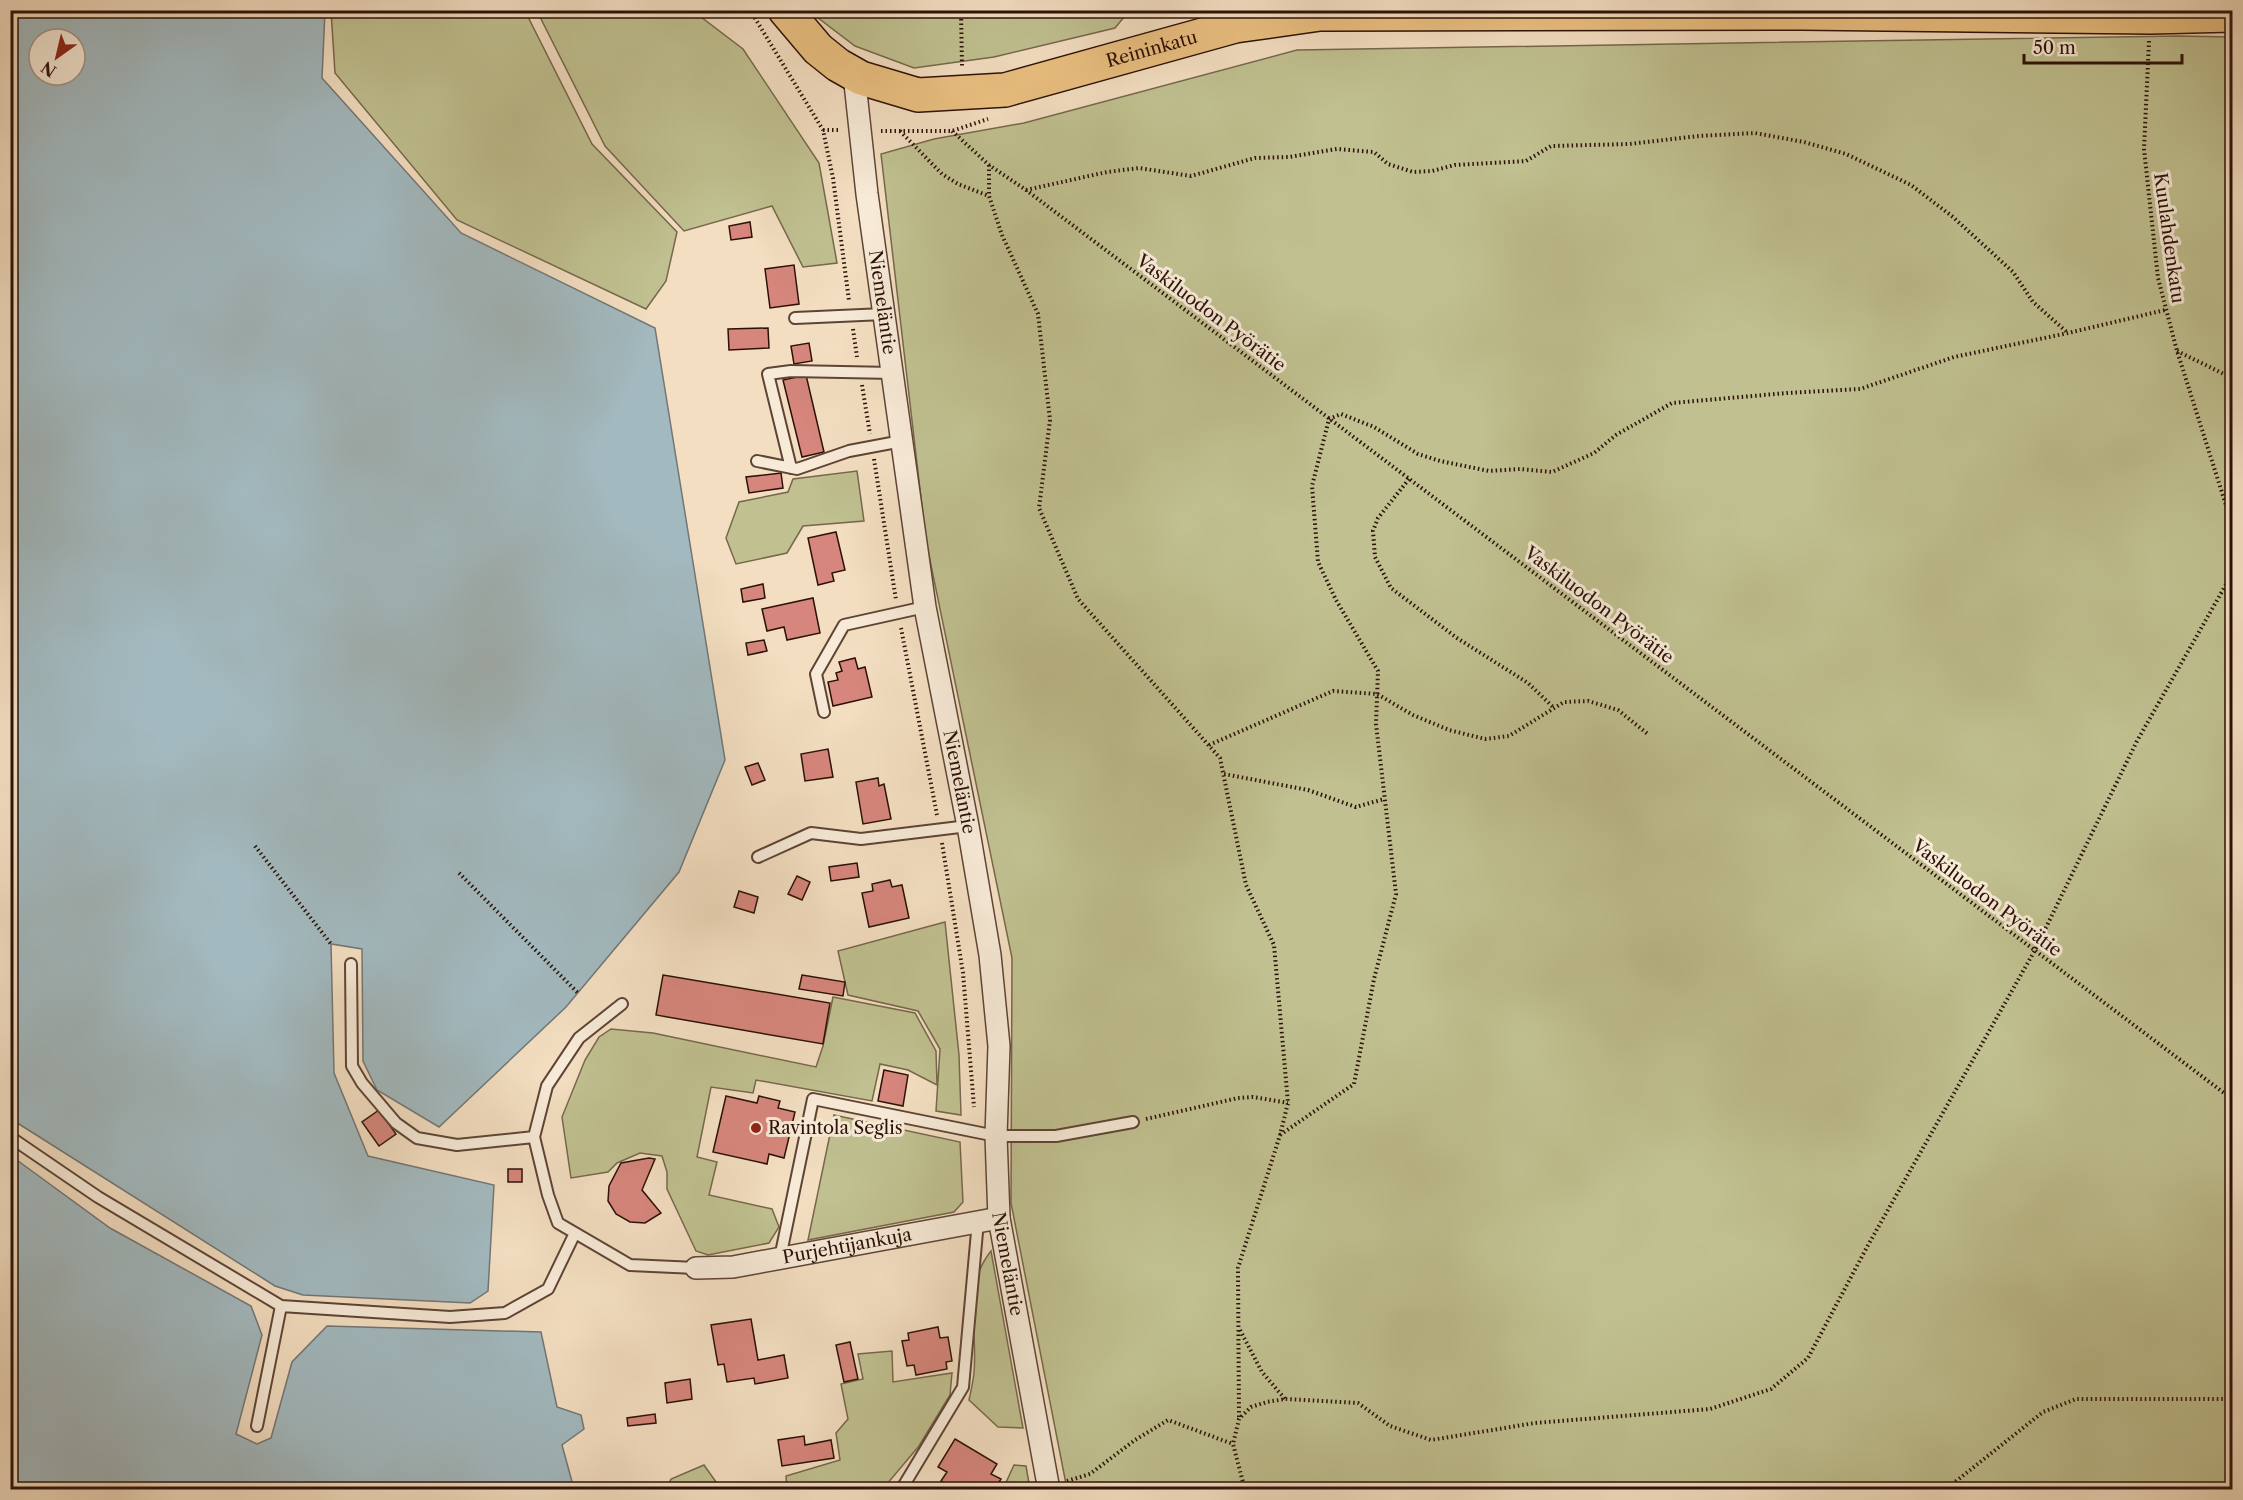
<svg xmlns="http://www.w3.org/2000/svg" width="2243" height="1500" font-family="'Libre Caslon Text',serif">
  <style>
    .green { fill: #c0c090; stroke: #76684c; stroke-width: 1.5 }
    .water { fill: #a2b9bf; stroke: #737676; stroke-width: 1.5; fill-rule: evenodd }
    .building { fill: #d6867c; stroke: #2c1108; stroke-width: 1.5 }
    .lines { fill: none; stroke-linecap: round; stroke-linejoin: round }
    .lane-casing { stroke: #5e4436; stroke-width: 14 }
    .street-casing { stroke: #5e4436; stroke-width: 24 }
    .primary-casing { stroke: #2c1108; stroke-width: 36 }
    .path { stroke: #2c1108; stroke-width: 4; stroke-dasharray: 1.5 3; stroke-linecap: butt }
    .lane { stroke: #f7ead7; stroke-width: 10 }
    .street { stroke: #f7ead7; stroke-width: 21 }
    .primary { stroke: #eabf80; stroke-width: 33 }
    .poi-dot { fill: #8f2418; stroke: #f7ead7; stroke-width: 2 }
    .labels { text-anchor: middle; stroke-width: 6; stroke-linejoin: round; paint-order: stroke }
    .street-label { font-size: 18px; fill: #2c1108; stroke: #f7ead7 }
    .poi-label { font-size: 18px; fill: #2c1108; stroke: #f7ead7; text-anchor: start }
  </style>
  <rect width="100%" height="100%" fill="#f3dec1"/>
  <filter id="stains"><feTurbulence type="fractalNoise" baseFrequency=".00333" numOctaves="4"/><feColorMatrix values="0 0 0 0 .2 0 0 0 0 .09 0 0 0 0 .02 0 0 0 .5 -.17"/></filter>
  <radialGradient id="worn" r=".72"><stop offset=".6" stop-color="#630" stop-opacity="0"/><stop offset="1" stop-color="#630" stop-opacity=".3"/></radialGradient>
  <path class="green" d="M331,11h194l67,133 85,88 -11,49 -20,28 -189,-89 -122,-147z
    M537,11h156l50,38 76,114 18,100 -34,4 -31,-61 -88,25 -79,-85z
    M809,11h320l-14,17 -121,29 -80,11 -59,-22z
    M2179,36l53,1v1452h-1165l-56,-286 1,-245 -86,-417 -45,-387 53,-15 90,-16 273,-73z
    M857,471l7,50 -61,5 -16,27 -51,11 -10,-26 13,-36 49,-10 5,-13z
    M945,922l14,133 2,60 -25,-4 4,-62 -22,-38 -70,-16 -10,-44z
    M833,997l82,16 21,38 1,34 -29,-15 -28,-6 -8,37 -116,-21 -3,13 -42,-6 -14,70 20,5 -8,33 63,14 7,18 -10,16 -61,12 -12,-4 -29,-62v-17l-5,-16 -22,-3 -23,10 -9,9 -37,6 -9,-61 23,-57 14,-23 12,-8 42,4 163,34 7,-21z
    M834,1115l126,27 3,60 -9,10 -146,28z
    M991,1251l32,177 -25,-1 -29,-27c2,-9 4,-18 5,-27 4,-43 -12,-86 17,-122z
    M892,1351l1,31 59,-9 -2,22 -31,51 -32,38 -12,5h-88l-1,-13 54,-16 -4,-27 12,-14 -7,-35 22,-5 -5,-25z
    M704,1465l17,24h-54l4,-10z
    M1014,1465l12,1 4,23h-27z"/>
  <path class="water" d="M10,11h315l-3,67 139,155 194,95 70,432 -46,112 -113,135 -127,120 -62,-37 -14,-29 -1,-112 -31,-5 3,129 34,83 126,29 -6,106 -18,12 -167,-8 -28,-9 -264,-167zM39,39h36v36h-36z
    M10,1155l100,73 141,78 11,29 -26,99 21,10 14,-6 21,-76 35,-36 214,6 16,75 24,8 3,14 -22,16 12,44h-563z"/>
  <path class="building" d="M750,222l2,15 -21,3 -2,-14z
    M794,265l5,39 -29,4 -5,-39z
    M768,328l1,20 -40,2 -1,-21z
    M809,343l3,18 -18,3 -3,-18z
    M806,375l18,77 -22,5 -19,-77z
    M781,473l2,15 -34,5 -3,-16z
    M836,532l9,38 -13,3 2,8 -16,4 -10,-47z
    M763,584l2,14 -22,4 -2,-13z
    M813,598l7,35 -33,7 -3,-13 -17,4 -5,-22z
    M764,640l3,11 -19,4 -2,-12z
    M855,658l3,11 7,-2 7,30 -39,9 -5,-24 10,-2 -2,-7 6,-2 -3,-9z
    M828,749l5,28 -28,4 -4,-27z
    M758,763l7,17 -13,5 -7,-18z
    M878,778l1,8 5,-2 7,35 -28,5 -7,-42z
    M857,863l2,14 -28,4 -2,-14z
    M797,876l13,6 -8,18 -14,-6z
    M890,880l2,7 10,-2 7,33 -40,9 -7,-34 11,-2 -1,-7z
    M739,891l19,6 -4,16 -20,-6z
    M663,975l167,28 -7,41 -167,-29z
    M802,975l43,7 -2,14 -44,-7z
    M884,1070l24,5 -5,31 -25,-5z
    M726,1096l31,7 2,-7 21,5 -2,7 17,4 -11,46 -15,-4 -2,10 -54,-12z
    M379,1110l17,24 -17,12 -17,-24z
    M649,1158l6,1 -13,31 19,23 -16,10 -15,-1 -14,-8 -8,-13 1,-15 12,-23z
    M508,1169h14v13h-14z
    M751,1319l7,41 26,-5 4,23 -33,6 -1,-6 -27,4 -3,-18 -6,1 -7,-40z
    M938,1327l2,11 8,-1 4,24 -6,1 1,7 -31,6 -2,-10 -7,1 -5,-25 7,-1 -1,-7z
    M850,1342l8,37 -14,3 -8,-37z
    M690,1379l2,20 -25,4 -2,-20z
    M655,1414l1,9 -28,3 -1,-8z
    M804,1436l1,9 26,-5 3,18 -52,8 -4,-26z
    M955,1439l42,25 -6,10 10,5 -7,11h-52l3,-7 -4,-2 6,-9 -9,-5z"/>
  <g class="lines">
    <g class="lane-casing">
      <path id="lane" d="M795,318l89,-4
        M757,461l40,8 52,-18 53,-10
        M791,468l-23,-94 23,-3 102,2
        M824,712l-8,-38 28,-49 81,-18
        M758,857l53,-24 50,6 107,-13
        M351,964l1,102 10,17 34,40 21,15 40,7 77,-8
        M622,1004l-43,34 -32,48 -13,51 14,58 10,28 72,42 66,3
        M10,1137l88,60 183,109 169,11 55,-4 43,-24 27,-56
        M780,1258l33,-159 183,37h60l77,-14
        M257,1426l24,-120
        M901,1490l62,-103 15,-166"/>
    </g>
    <g class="street-casing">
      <g id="street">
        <path id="s1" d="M854,74l13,120 58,413 43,219 22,129 9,91 -3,90 3,82 50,272"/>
        <path id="s2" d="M696,1268l37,-1 266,-49"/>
      </g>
    </g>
    <g class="primary-casing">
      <g id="primary">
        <path id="s3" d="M785,10l33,39 20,16 23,13 57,17 87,-5 230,-64 85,-12 481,-1 350,4 81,-2"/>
      </g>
    </g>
    <path class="path" d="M750,10l73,120 10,48 16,123
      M961,10l1,57
      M2149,41l-5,108 14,129 19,73 55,173
      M823,130h17
      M881,131h71l36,-12
      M900,131l42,43 16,10 31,12
      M952,131l37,34 37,25 1206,909
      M989,165v31l13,39 36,79 12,106 -11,88 39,91 142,159 26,127 28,60 14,158 -8,32 -42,133 1,151
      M1026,190l81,-18 32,-4 52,8 64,-18 34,-1 48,-8 37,3 14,12 25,8 19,-1 23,-6 71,-4 25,-15 78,-2 70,-8 56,-3 49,9 42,12 65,31 42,32 60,55 20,30 35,31
      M853,329l4,28
      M2177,351l55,27
      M862,385l8,49
      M874,459l22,141
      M1409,479l-31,39 -5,13 2,26 16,31 66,50 71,45 25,24
      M901,628l36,187
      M1209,745l124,-54 44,3 36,21 36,15 36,9 24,-3 55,-34 24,-1 30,9 31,25
      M1224,774l84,16 48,17 28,-8
      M942,843l21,130 11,134
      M255,846l76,98
      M459,873l119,120
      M1146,1119l92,-21 15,-1 35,6
      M1280,1135l74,-51 20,-105 22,-85 -20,-170 2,-53 -42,-71 -18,-38 -6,-76 17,-67 12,-5 33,13 44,27 22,7 49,10 31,-2 32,3 42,-19 22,-18 56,-32 115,-10 73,-4 94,-32 114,-24 97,-23
      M1240,1330l22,42 23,27
      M1067,1481l23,-7 45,-34 33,-20 65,24
      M1245,1490l-12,-46 6,-25 12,-12 16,-5 18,-3 73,4 32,23 41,14 104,-17 175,-14 61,-20 37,-31 59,-111 168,-297 102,-209 95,-167
      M1945,1490l98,-78 33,-13h156"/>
    <use href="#lane" class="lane"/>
    <use href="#street" class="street"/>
    <use href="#primary" class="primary"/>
  </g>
  <circle class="poi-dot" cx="756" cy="1128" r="6"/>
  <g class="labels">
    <g class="street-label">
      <text dy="6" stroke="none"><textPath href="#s3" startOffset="402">Reininkatu</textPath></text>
      <text transform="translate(2169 238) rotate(82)" y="6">Kuulahdenkatu</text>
      <text dy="6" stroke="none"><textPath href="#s1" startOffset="230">Niemeläntie</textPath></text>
      <text transform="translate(1211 313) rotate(37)" y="6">Vaskiluodon Pyörätie</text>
      <text transform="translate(1599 605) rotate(37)" y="6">Vaskiluodon Pyörätie</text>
      <text dy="6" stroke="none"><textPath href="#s1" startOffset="716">Niemeläntie</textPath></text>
      <text transform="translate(1987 898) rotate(37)" y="6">Vaskiluodon Pyörätie</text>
      <text dy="6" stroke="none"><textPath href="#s2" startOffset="153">Purjehtijankuja</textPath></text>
      <text dy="6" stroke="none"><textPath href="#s1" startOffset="1202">Niemeläntie</textPath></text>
    </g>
    <g class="poi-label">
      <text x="768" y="1134">Ravintola Seglis</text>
    </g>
  </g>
  <rect width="2243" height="1500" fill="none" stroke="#f3dec1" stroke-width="36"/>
  <rect x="12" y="12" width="2219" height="1476" fill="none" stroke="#2c1108" stroke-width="3"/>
  <rect x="18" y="18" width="2207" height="1464" fill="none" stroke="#2c1108" stroke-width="1.5"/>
  <g transform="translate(57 57) rotate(214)"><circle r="28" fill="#f7ead7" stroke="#a69384" stroke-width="1.5"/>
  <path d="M0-4.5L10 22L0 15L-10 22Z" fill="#8f2418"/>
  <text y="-9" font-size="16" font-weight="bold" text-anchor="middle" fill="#2c1108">N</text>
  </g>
  <path d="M2024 54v9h158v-9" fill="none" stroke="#2c1108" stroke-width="3"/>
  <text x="2033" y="54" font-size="18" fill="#2c1108" stroke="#f7ead7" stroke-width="4.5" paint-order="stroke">50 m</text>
  <rect width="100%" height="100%" filter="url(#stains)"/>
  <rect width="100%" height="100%" fill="url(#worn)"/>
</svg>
